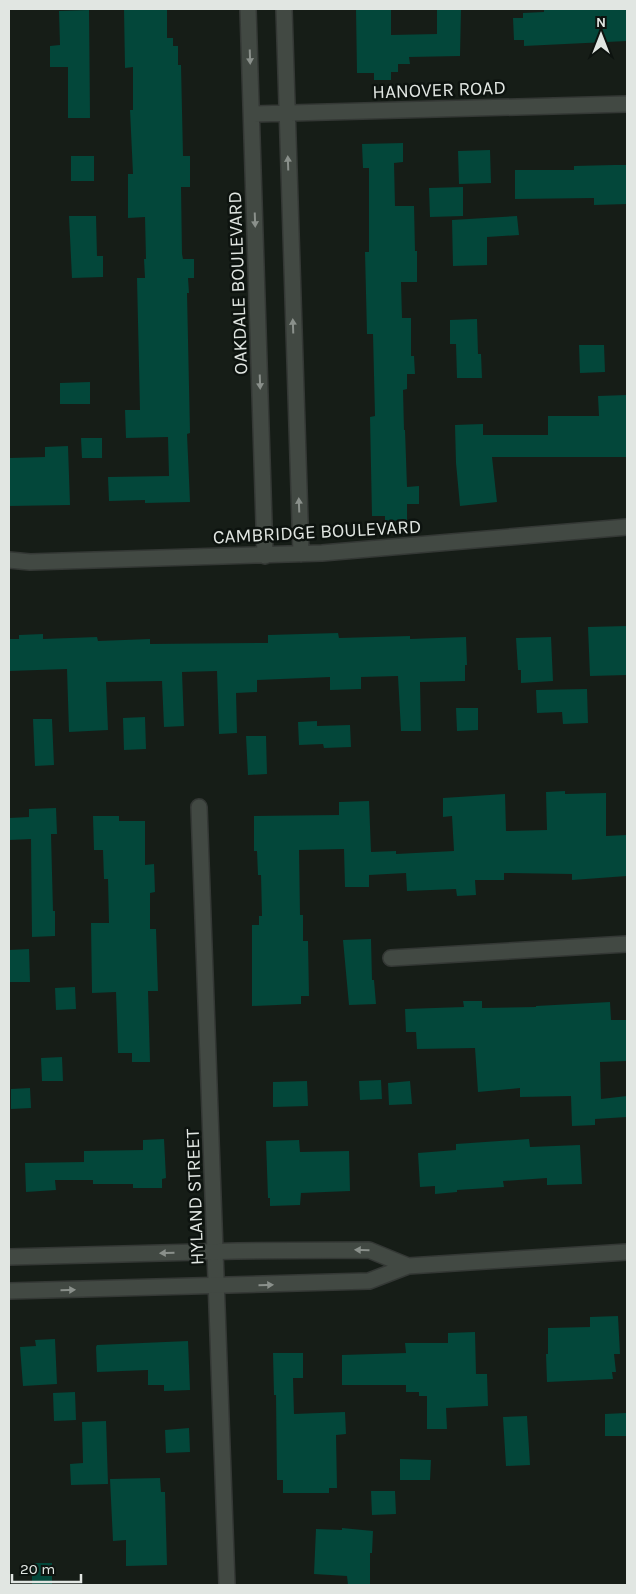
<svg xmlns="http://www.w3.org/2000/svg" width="636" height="1594" font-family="Karla,sans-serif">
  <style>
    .building { fill: #03473a }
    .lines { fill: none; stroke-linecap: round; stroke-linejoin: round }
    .street-casing { stroke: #343835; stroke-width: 18 }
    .secondary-casing { stroke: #343835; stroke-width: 18 }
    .street { stroke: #424943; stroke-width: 15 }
    .secondary { stroke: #424943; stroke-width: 15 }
    .oneway { fill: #8a908b }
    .labels { text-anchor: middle; stroke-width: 5; stroke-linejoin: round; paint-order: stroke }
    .street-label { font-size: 19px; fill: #e1e6e2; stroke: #0d130f }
  </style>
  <rect width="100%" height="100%" fill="#161d17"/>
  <path class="building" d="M124,9h43v29h6v8h5v19h3l2,91h7v31h-9l1,67 1,5h11v19h-6l1,15h-2l3,140 -3,1 3,68 -45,1v-3l-36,1 -1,-24 61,-1 -1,-39 -42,1 -1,-28h15l-3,-132h8l-1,-19h2l-1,-42 -17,1v-44h5l-3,-64h3v-43l-8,1z
    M356,9h35v26l46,-1v-25h24l-1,47 -51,1 1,7h-12v8h-7v8h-17v-7h-17z
    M544,9h83v32l-103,5v-6h-10l-1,-22h10v-5l21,-1z
    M89,10l1,108h-22v-51h-18v-21l10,-1 -1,-34z
    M403,143v19l-9,1 1,43h19l1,45h2v31h-16l1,36h9v38h3l1,18h-8v15l-4,1 1,40h1l2,57 12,-1v18h-12v16l-22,1v-5h-13l-2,-99 5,-1 -2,-82h-6l-2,-82h4v-84h-6l-1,-24z
    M490,150l1,33 -32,1 -1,-33z
    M71,156h23v25h-23z
    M614,165h13v39l-33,1v-7l-79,1v-29h59v-4z
    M463,187v29l-33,1 -1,-29z
    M69,216h27l1,40h6v21l-31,1z
    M517,216l2,19 -32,2v28l-34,1 -1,-46z
    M477,319l1,35h3l1,24h-25l-1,-34h-6v-24z
    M579,345h25l1,27 -25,1z
    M90,382v22h-30v-21z
    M627,395v62h-135l5,45 -37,4 -4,-43 -1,-38 28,-1v11h65v-19h51l-1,-20z
    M81,438h21v20h-20z
    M68,446l2,59 -61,1v-48l36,-1v-10z
    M627,626v49l-37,1 -2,-49z
    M338,633l1,5 71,-2v3l56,-2 1,28h-2v16l-45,1 1,49h-20l-3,-55 -37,1v12l-31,1v-13l-73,3v12l-21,1 1,40 -18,1 -2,-63 -35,1 2,54 -20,1 -2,-46 -56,1 2,48 -39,2 -2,-63 -58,2v-32h10v-4l24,-1v5l54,-2 1,4 52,-2v5l118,-1v-8z
    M551,637l2,44 -32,2v-13h-3l-2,-32z
    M587,689l1,34 -25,1 -1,-12 -25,1 -1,-23z
    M456,708h22v22l-21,1z
    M145,717l1,32 -22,1 -1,-32z
    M33,719h19l2,46 -19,1z
    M317,721v5l33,-1 1,22 -27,1 -1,-4 -24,1 -1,-23z
    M246,736h20l1,38 -19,1z
    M565,791v3l41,-1v43l21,-1v41l-55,4v-6l-68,-1v7h-29l1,15 -19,1 -1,-7 -49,2 -1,-18 -37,2v12h-24l-1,-38 -45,1 1,65h3v26h5l1,55h-8v8l-49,2v-81h7v-9h3l-1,-41h-3l-1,-24h-3v-35l85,-1v-13l30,-1 2,51 25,-1v3l58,-3 -2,-35 -9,1v-19l62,-4 1,37 41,-1 -1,-38z
    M56,808l1,26h-6l2,77h2v25l-23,1 -1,-98 -22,1v-22l20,-1v-8z
    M93,816h26v5h26v44l9,-1 1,28 -5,1v36h6l2,62h-10l2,71h-18v-9h-14l-2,-61 -24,1 -1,-70h18l-1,-44h-4l-1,-29h-9z
    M371,939l1,41h2l2,24 -27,1 -6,-65z
    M29,949l1,33h-21v-32z
    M75,987l1,22 -20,1 -1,-22z
    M463,1001h19v7l54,-1v-1l74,-4 1,18h16v41l-27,1 1,37 26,-3v21l-32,2v6l-23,1 -1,-30 -51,1v-9l-42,4 -3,-44 -58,1 -1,-17h-10l-1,-23 59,-2z
    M62,1057l1,24h-21l-1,-23z
    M381,1080l1,19 -22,1 -1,-19z
    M307,1081l1,25 -35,1v-25z
    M410,1081l2,23 -23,1 -1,-22z
    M30,1088l1,20 -20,1v-20z
    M164,1139l2,39 -4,1v9h-29v-4h-40v-4h-38l1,10 -30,2 -1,-29 59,-1v-11l59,-1v-10z
    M529,1139l1,8 50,-2 2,39 -35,1v-7l-44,3 1,6 -47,3v2l-22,2v-8l-15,1 -2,-34 38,-3v-6z
    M299,1140l1,12 49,-1 1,40 -49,2 -1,12 -30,1v-8h-2l-2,-57z
    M618,1316l2,38h-6l2,18h-4l1,7 -66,3 -1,-28h2v-26l42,-1v-10z
    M475,1332l1,42h11l1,32 -42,2 1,21h-20v-33h-8v-4h-13v-7h-64v-30l64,-2 -1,-10h43v-10z
    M55,1339l2,45 -34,2 -3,-39 16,-1 -1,-6z
    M188,1341l2,49 -26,1v-6h-16v-15l-51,2 -1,-25 1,-2z
    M273,1353h30v25h-10l1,36 51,-2 1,22 -10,1 1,53h-8v5h-46v-13h-6l-1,-85h-2z
    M75,1392l1,28 -22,1 -1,-28z
    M626,1413l1,23h-22v-22z
    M527,1416l3,49 -24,1 -3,-49z
    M106,1421l2,63 -37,1 -1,-21 13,-1 -1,-41z
    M189,1428l1,24 -24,1 -1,-23z
    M400,1459l31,1 -1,20h-30z
    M160,1478l1,14h4l2,73 -41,1v-26l-13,1 -3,-62z
    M371,1491h24l1,23 -24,1z
    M342,1528l31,3 -1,22h-2v32h-22l-1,-9 -33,-2 2,-45 26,1z
    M32,1563h20v22h-20z"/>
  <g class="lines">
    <g class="street-casing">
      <path id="street" d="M248,9l17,547
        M284,9l17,545
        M252,114l375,-10
        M9,560l21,2 292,-9 305,-26
        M199,807l28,778
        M391,958l236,-14"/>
    </g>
    <g class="secondary-casing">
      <path id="secondary" d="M9,1257l228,-6 132,-1 39,16
        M9,1291l360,-10 39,-15 219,-14"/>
    </g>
    <use href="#street" class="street"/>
    <use href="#secondary" class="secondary"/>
  </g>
  <defs><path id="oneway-solid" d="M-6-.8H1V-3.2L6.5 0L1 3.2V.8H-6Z" transform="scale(1.25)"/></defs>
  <g class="oneway">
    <use href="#oneway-solid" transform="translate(250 57) rotate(88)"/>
    <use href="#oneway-solid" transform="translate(288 163) rotate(-92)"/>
    <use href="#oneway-solid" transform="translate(255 220) rotate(88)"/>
    <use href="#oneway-solid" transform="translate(293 326) rotate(-92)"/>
    <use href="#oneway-solid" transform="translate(260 382) rotate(88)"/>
    <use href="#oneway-solid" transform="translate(299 505) rotate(-92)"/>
    <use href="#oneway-solid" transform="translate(362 1250) rotate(-178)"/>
    <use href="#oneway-solid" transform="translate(167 1253) rotate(178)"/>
    <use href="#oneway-solid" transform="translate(266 1285) rotate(-2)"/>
    <use href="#oneway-solid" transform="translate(68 1290) rotate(-1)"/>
  </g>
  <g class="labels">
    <g class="street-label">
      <text transform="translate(439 89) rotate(-2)" y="7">HANOVER ROAD</text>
      <text transform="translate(237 283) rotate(-92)" y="7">OAKDALE BOULEVARD</text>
      <text transform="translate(317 531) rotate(-3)" y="7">CAMBRIDGE BOULEVARD</text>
      <text transform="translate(194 1197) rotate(-92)" y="7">HYLAND STREET</text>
    </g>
  </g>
  <rect width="636" height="1594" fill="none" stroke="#e1e6e2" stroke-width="20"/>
  <g transform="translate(601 35)" stroke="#0d130f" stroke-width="4" paint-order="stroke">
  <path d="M0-4L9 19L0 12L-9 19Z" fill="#e1e6e2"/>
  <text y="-8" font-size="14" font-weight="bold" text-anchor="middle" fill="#e1e6e2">N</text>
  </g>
  <path d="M12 1574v8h69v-8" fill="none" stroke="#e1e6e2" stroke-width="2.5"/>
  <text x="20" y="1574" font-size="15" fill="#e1e6e2" stroke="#0d130f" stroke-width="4" paint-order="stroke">20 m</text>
</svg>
